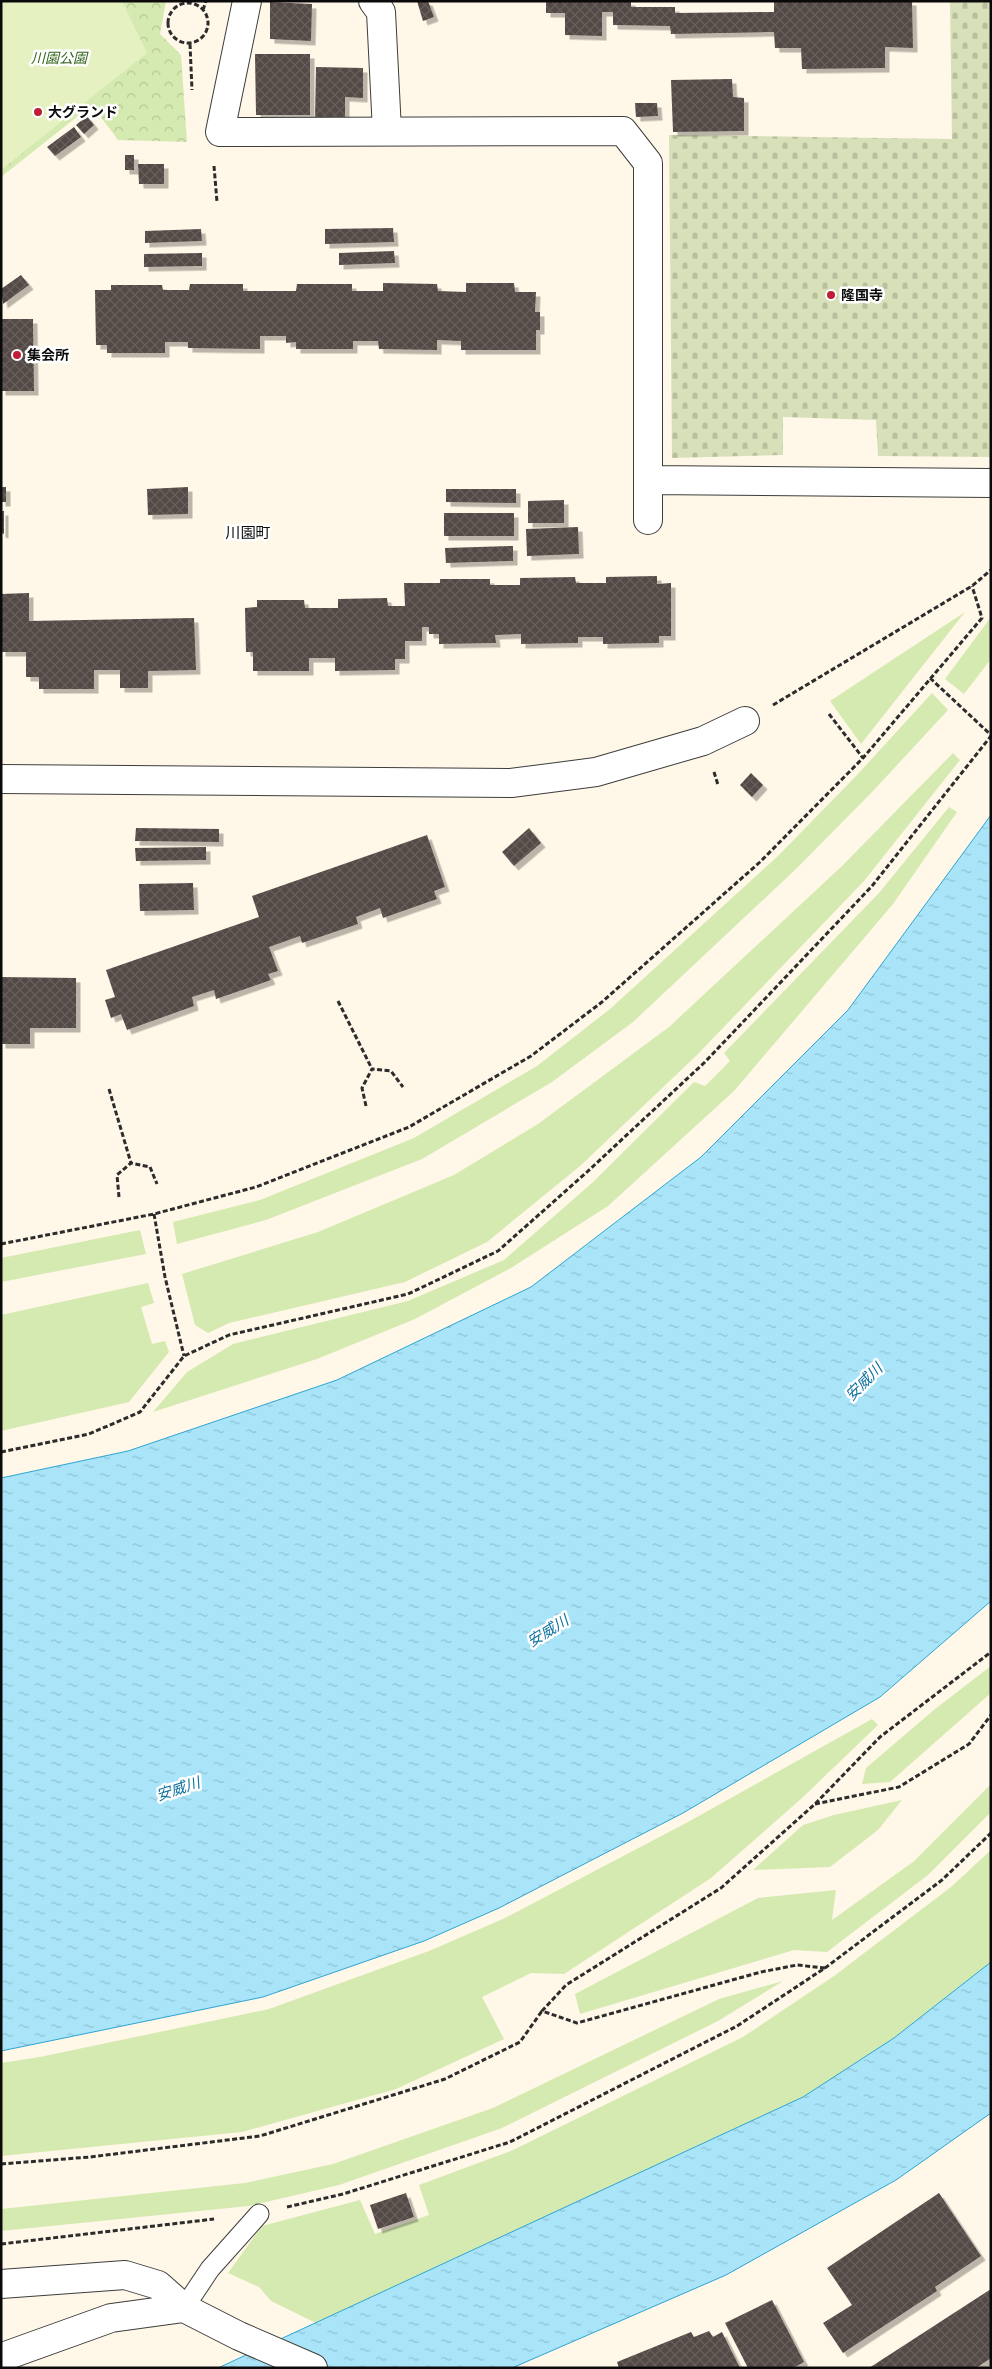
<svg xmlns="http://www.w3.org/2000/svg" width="992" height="2369" font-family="'Roboto Serif','Noto Sans JP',serif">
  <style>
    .grass { fill: #d5eab0 }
    .cemetery { fill: url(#cemetery-stones) }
    .park { fill: url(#park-crowns) }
    .pitch { fill: #e6f1c2 }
    .water { fill: url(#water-ripples); stroke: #2da4d3 }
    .building { fill: url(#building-cross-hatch); filter: url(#shadow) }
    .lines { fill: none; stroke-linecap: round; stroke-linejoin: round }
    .service-casing { stroke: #3d3d3d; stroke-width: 21 }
    .minor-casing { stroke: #3d3d3d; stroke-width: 30 }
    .tertiary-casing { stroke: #3d3d3d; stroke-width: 30 }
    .path { stroke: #2c2c2c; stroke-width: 3; stroke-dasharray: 5 2.5; stroke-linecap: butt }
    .service { stroke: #fff; stroke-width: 19 }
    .minor { stroke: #fff; stroke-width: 28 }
    .tertiary { stroke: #fff; stroke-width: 28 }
    .poi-dot { fill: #bf1d38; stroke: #fff; stroke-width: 2 }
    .labels { text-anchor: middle; stroke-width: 5; stroke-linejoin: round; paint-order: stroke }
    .park-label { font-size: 14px; font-style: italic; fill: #316319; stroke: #fff }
    .poi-label { font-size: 14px; font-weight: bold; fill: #0a0a0a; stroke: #fff; text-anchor: start }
    .neighbourhood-label { font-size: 15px; fill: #0a0a0a; stroke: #fff }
    .water-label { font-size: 15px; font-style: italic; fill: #0f729f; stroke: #fff }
  </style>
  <defs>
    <pattern id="cemetery-stones" width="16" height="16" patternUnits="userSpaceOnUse" patternTransform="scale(1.25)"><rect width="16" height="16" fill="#d8e0b9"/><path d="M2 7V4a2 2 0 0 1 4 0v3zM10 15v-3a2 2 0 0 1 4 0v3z" fill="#b8bf9e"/></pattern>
    <pattern id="park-crowns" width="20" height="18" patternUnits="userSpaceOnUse" patternTransform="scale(1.25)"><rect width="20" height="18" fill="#d5eab0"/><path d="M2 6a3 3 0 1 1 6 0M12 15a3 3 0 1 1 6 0" fill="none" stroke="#b6c796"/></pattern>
    <pattern id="water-ripples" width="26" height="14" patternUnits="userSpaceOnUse" patternTransform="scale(1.25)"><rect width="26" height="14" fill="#a9e4f9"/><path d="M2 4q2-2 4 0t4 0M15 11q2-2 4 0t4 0" fill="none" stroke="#90c2d4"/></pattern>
    <pattern id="building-cross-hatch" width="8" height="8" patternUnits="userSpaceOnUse" patternTransform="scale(1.25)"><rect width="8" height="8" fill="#534946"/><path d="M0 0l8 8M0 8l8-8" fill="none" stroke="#675f5c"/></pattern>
    <filter id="shadow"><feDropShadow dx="4.5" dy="4.5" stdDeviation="0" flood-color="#0004"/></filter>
  </defs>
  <rect width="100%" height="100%" fill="#fff7e7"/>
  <path class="grass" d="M965,612l-104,132 -31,-43z
    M991,617v42l-27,35 -19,-15z
    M932,693l16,17 -74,80 -78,79 -163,153 -81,60 -130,77 -156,61 -89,24 -4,-22 87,-22 154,-62 123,-72 73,-57 168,-153 80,-82z
    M953,753l7,7 -96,121 -167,174 -117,111 -93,76 -82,40 -176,41 -21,10 -13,-8 -13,-51 136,-42 136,-57 84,-51 131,-97 173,-161z
    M949,807l8,5 -64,92 -159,187 -126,115 -97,62 -96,51 -98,40 -164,53 34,-40 46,-28 175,-43 96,-41 88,-77 102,-101 11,4 25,-25 -6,-8 155,-160z
    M140,1230l6,24 -145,28v-24z
    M148,1283l6,20 -13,4 11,37 13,-3 4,11 -40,50 -128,29v-116z
    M991,1666v27l-101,89 -28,2 4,-16 69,-59z
    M872,1719l6,6 -76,73 -91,80 -147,96 -33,-1 -49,24 22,42 -108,50 -154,43 -241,24v-93l39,-6 229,-48 160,-58 74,-32 185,-97z
    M991,1784v28l-63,63 -101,77 -33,-2 -214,64 -5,-20 183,-96 78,-8 -4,30 81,-58z
    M902,1800l-24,30 -48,37 -77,3 50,-45 31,-10z
    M991,1850v112l-97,76 -91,59 -487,226 -45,-22 -12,-14 -31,-14 34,-47 98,-26 15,34 54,-19 -10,-30 92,-34 232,-114 91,-61 117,-89z
    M783,1981l-65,40 -216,107 -163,57 -90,21 -248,25v-22l244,-26 88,-19 160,-56 226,-109z"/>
  <path class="cemetery" d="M950,1h41v456l-113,-1 -2,-36 -93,-3v38l-111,3 -3,-323 283,4z"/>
  <path class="park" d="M1,1h165l-6,33 21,21 6,87 -69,-2 -26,-35 -91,72z"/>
  <path class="pitch" d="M1,1h121l25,52 -146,117z"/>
  <path class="water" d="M991,815v786l-111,96 -197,116 -184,95 -75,33 -161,56 -262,54v-573l127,-27 209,-71 194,-93 170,-130 147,-147z
    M991,1962v151l-95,67 -170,95 -214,93h-294l585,-271 91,-59z"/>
  <path class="building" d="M417,1h11l6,16 -11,4z
    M546,1h85v6h44v6l99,-1v-11h138l1,47 -28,-1v21l-83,1 -1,-21h-26l-1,-16 -103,2 -1,-8 -57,-1v-13h-11v24l-37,-1v-22h-19z
    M270,2l42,2 -1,37 -41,-2z
    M255,54h55v61h-54z
    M316,67l47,1v30l-18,-1v22h-30z
    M732,79l1,18 11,1v33l-71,1 -2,-52z
    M635,103h22l1,13 -22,1z
    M87,116l7,9 -10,9 -8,-9z
    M74,127l7,10 -26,19 -8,-9z
    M125,155h9v15h-9z
    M138,164h26v20h-25z
    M393,228l1,14 -69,2v-15z
    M201,229l1,12 -57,2v-12z
    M394,251l1,12 -56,2v-12z
    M202,253v13l-58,1v-13z
    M21,275l8,10 -26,19 -2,-15z
    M383,283l54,1 1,7 28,1v-9h48l1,9h21l-1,20h5v18h-4v20h-75v-9l-24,-1v10l-58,-1 -1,-8h-25v8h-57v-7l-10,1v-7h-26v13l-72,-1v-6h-23v11h-58v-8h-11l-1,-55h16v-5h51l1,5h26l1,-6h53v7h53l1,-7h55v7h31z
    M1,319h32l1,72h-33z
    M1,487h5v15h-5z
    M188,487v27l-40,1 -1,-26z
    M446,489h70v14l-70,-1z
    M564,500v23h-36v-22z
    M1,511h3v23l-3,-1z
    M444,513h70v23h-70z
    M578,527l1,27 -52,2 -1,-27z
    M513,546v15l-67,2 -1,-15z
    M657,576v8l14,-1v53h-12v7l-56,1v-7h-25v6l-57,1v-10l-26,1 1,8 -57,1v-10h-10v-7h-7v14h-17v18h-10v11l-60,1v-13h-26v13h-56v-19h-7l-1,-44 12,-1v-7h47l1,8h33v-9l49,-1 1,8h17l-1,-23h36v-4h50v6h30v-7l55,-1 1,6h30v-6z
    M29,593v28l165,-3 2,52 -48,1v17h-28v-18h-26v19h-55v-12h-13v-25h-25v-58z
    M751,773l12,12 -11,12 -12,-12z
    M136,828l83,1v13l-84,-1z
    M529,828l12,15 -27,23 -12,-14z
    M427,835l18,52 -11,4 3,8 -54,19 -3,-10 -24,9 2,7 -56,19 -2,-7 -31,11 9,24 -10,3 3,6 -55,19 -2,-9 -22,7 2,9 -67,24 -6,-16 -10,4 -6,-18 10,-3 -9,-27 153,-53 -7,-21z
    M206,847v13l-70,1 -1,-13z
    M193,883l1,27 -54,1 -1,-27z
    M1,977l75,1v50h-46v16h-29z
    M406,2193l8,24 -36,12 -8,-24z
    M939,2193l42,63 -46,31 2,4 -94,62 -20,-30 29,-18 -25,-37z
    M991,2289v69l-15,10h-107z
    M772,2300l32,62 -11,6h-45l-23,-45z
    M709,2331l4,6 9,-5 18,36h-121l-2,-6 74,-30 3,5z"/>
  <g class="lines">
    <g class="service-casing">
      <path id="service" d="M184,2308l26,-39 49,-55"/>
    </g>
    <g class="minor-casing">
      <path id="minor" d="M247,1l-27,131 403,-1 25,32v357
        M373,1l8,11 6,119
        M650,480l341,3
        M1,779l510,4 85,-11 107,-31 42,-20
        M1,2284l124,-9 33,10 26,23"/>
    </g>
    <g class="tertiary-casing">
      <path id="tertiary" d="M1,2360l7,-5 103,-37 73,-10 55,28 74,32"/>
    </g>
    <path class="path" d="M168 23a20 20 0 1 1 40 0a20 20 0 1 1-40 0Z
      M203,10l3,-9
      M190,44l2,46
      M214,166l3,36
      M930,678l61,57
      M773,705l199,-119 19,-16
      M829,714l34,44
      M714,772l4,13
      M338,1001l34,68
      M109,1089l22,74
      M366,1106l-4,-18 10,-19 19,2 12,16
      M119,1197l-2,-22 14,-12 19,4 7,17
      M154,1214l11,63 19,79
      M1,1244l153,-30 102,-27 153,-60 122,-71 71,-54 158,-140 103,-104 119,-140 -10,-32
      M1,1452l88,-18 51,-22 44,-56 45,-21 179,-41 90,-43 89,-79 118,-110 167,-176 119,-150
      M815,1804l84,-17 70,-43 22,-29
      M825,1968l-28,-3 -36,7 -184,51 -35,-12 24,-26 155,-97 94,-84 65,-67 111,-85
      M1,2164l89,-7 170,-21 185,-57 75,-37 22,-31
      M287,2207l56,-13 167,-52 227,-116 88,-58 117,-88 49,-47
      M1,2244l213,-25"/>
    <use href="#service" class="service"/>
    <use href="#minor" class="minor"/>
    <use href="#tertiary" class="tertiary"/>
  </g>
  <g class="poi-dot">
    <circle cx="38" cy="112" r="5"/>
    <circle cx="831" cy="295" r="5"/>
    <circle cx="17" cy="355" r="5"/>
  </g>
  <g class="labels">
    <g class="park-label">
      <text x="59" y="63">川園公園</text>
    </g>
    <g class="poi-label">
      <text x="48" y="117">大グランド</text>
      <text x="841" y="300">隆国寺</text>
      <text x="27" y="360">集会所</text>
    </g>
    <g class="neighbourhood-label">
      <text x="248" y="538">川園町</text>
    </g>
    <g class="water-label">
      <text transform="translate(864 1382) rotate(-45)" y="5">安威川</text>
      <text transform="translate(548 1631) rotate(-32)" y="5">安威川</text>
      <text transform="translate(178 1789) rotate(-18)" y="5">安威川</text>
    </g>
  </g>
  <rect width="992" height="2369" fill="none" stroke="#0a0a0a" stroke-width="5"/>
</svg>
